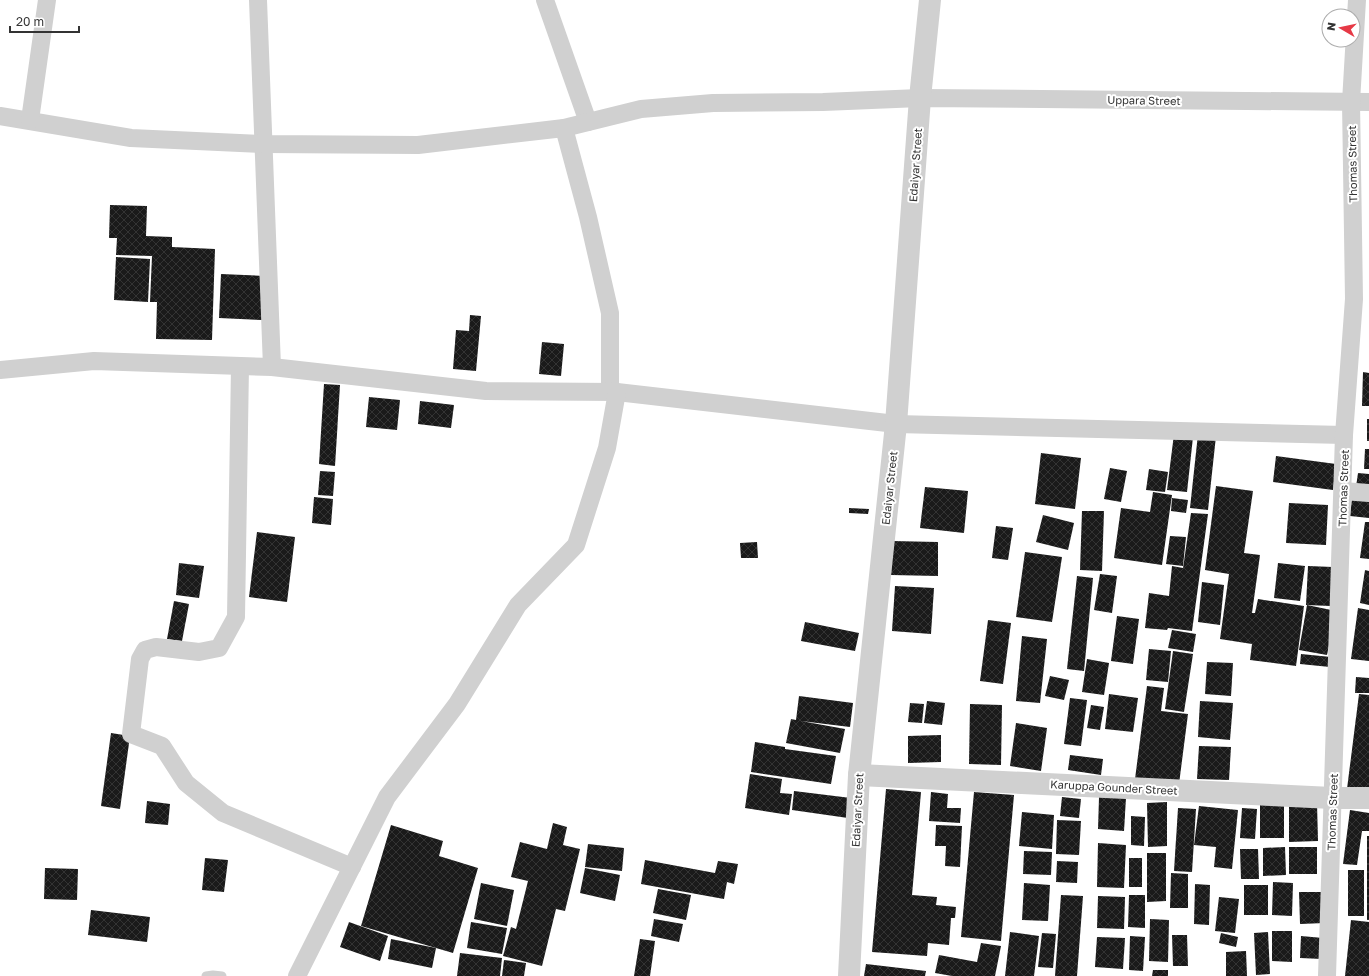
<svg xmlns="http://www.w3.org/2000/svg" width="1369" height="976" font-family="'Golos Text',sans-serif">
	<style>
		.building { fill: url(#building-cross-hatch) }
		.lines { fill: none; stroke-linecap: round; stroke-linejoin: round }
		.service { stroke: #d0d0d0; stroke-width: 9 }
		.minor { stroke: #d0d0d0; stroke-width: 18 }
		.tertiary { stroke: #d0d0d0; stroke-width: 22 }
		.labels { text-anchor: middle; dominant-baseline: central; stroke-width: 4; stroke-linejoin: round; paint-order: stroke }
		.street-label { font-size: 11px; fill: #333; stroke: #fff }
	</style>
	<defs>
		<pattern id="building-cross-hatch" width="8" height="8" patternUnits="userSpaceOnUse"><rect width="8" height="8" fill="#1a1a1a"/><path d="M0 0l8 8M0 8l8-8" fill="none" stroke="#333"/></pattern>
	</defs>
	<rect width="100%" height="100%" fill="#fff"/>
	<!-- building -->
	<g class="building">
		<path d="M110,205L147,206L146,236L172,237V247L215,249L212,340L156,339L157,302H150L152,256L116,255L117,238H109Z"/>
		<path d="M116,257L150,259L148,302L114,300Z"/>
		<path d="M221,274L265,276L262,320L219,318Z"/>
		<path d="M470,315L481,316L476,371L453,369L456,330L469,331Z"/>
		<path d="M542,342L564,344L561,376L539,374Z"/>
		<path d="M1363,372L1369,373V406H1362Z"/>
		<path d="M324,384L340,385L335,466L319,464Z"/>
		<path d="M369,397L400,400L397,430L366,427Z"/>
		<path d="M420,401L454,405L451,428L418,424Z"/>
		<rect x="1367" y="419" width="2" height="22"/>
		<path d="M1174,434L1193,437L1187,492L1167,490Z"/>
		<path d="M1198,434L1216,436L1208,510L1190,508Z"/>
		<path d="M1365,449H1369V469H1364Z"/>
		<path d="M1041,453L1081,458L1075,509L1035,504Z"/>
		<path d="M1276,456L1336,464L1333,490L1273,482Z"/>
		<path d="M1110,468L1127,471L1121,502L1104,499Z"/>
		<path d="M1149,469L1168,472L1165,492L1146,490Z"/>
		<path d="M320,471L335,472L333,496L318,495Z"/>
		<path d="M1358,473L1369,474V488L1356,487Z"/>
		<path d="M1216,486L1253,491L1244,553L1260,555L1252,613H1255L1258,599L1304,606L1296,666L1250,660L1252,644L1220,639L1229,574L1205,570Z"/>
		<path d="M925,487L968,491L964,533L920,528Z"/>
		<path d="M1153,492L1172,495L1162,565L1114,558L1121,508L1150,512Z"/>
		<path d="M314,497L333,499L331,525L312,523Z"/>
		<path d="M1172,498L1188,500L1186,513L1171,511Z"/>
		<path d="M1352,499L1369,500V518L1350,516Z"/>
		<path d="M1289,503L1328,505L1326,545L1286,543Z"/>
		<path d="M849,508L869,509L868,514L849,513Z"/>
		<path d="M1082,511H1104L1102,571L1080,570Z"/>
		<path d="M1191,513L1208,514L1192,631L1168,628L1167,630L1145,628L1149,593L1169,596L1172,566L1183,568Z"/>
		<path d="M1043,515L1074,523L1068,550L1036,542Z"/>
		<path d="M1365,522H1369V559L1360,558Z"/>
		<path d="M996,526L1013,528L1008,560L992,558Z"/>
		<path d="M257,532L295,537L287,602L249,597Z"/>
		<path d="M1170,536L1186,537L1183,566L1166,564Z"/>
		<path d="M892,541L938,542V576L891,575Z"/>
		<path d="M757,542L758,558H741L740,543Z"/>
		<path d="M1025,552L1062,557L1052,622L1016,617Z"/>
		<path d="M179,563L204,566L199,598L176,595Z"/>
		<path d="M1278,563L1305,566L1300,601L1274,598Z"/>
		<path d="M1308,566L1333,567L1331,606L1306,605Z"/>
		<path d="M1365,570L1369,571V605L1360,603Z"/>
		<path d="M1100,574L1117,576L1112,613L1094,610Z"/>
		<path d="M1077,576L1093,578L1084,671L1067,669Z"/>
		<path d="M1202,582L1224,585L1220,625L1198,622Z"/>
		<path d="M895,586L934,588L931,634L892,631Z"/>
		<path d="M174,601L189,604L182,641L167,639Z"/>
		<path d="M1307,605L1336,611L1327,655L1299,650Z"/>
		<path d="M1358,608L1369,610V661L1351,659Z"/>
		<path d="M1117,616L1139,619L1133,664L1111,661Z"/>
		<path d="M988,620L1011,623L1003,684L980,681Z"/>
		<path d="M805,622L859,633L855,651L801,641Z"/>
		<path d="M1172,630L1196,634L1193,652L1168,648Z"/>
		<path d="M1022,636L1047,639L1040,703L1016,701Z"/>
		<path d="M1149,649L1171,651L1168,682L1146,680Z"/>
		<path d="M1173,651L1193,654L1184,712L1165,709Z"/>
		<path d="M1301,654L1331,657L1330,667L1300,664Z"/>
		<path d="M1087,659L1109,663L1104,695L1082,692Z"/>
		<path d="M1207,662L1233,663L1231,696L1205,694Z"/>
		<path d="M1050,676L1069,680L1064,700L1045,696Z"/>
		<path d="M1356,677L1369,678V693H1355Z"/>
		<path d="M1147,686L1164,688L1161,711L1188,714L1179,784L1135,779Z"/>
		<path d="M1109,694L1138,698L1133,732L1105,729Z"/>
		<path d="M1359,694L1369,695V792L1347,789Z"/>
		<path d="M799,696L853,703L850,727L801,721L845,729L840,753L786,743L791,719L796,720Z"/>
		<path d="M1070,698L1087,700L1081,746L1064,744Z"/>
		<path d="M927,701L945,703L942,725L924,723Z"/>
		<path d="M1200,701L1233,703L1230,740L1198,737Z"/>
		<path d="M910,703L924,704L922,723L908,722Z"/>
		<path d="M970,704L1002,705L1001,765L969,764Z"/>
		<path d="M1091,705L1104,707L1100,730L1087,728Z"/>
		<path d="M1016,723L1047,728L1041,771L1010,766Z"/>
		<path d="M111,733L130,736L120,809L101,806Z"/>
		<path d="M941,735V762L908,763V736Z"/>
		<path d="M755,742L785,747V749L836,756L831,784L751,772Z"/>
		<path d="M1199,746L1231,747L1229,780L1197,779Z"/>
		<path d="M1070,755L1103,759L1101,775L1068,770Z"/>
		<path d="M750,774L782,779L780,793L792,794L789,815L745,808Z"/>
		<path d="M886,789L921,792L912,895L937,897L936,905L956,907L955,918H951L949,945L928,943L927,956L872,952Z"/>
		<path d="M794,791L851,798L848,818L792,810Z"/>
		<path d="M931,792L948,794L947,808H961L960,823L929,821Z"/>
		<path d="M974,792L1014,795L1001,941L961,937Z"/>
		<path d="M1062,797L1081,799L1079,818L1060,816Z"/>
		<path d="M1099,797L1126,798L1124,831L1098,829Z"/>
		<path d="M147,801L170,804L168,825L145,823Z"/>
		<path d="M1167,802V846L1148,847L1147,803Z"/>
		<path d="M1317,803L1318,841L1289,842V804Z"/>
		<path d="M1260,805L1284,806V838H1260Z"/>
		<path d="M1199,806L1238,810L1232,869L1214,867L1216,847L1194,845Z"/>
		<path d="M1178,808L1196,809L1192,872L1174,871Z"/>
		<path d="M1242,808L1257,809L1255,839L1240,838Z"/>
		<path d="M1350,810L1369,813V831H1362L1357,865L1343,864Z"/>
		<path d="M1022,812L1054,815L1052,849L1019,846Z"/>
		<path d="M1131,816L1145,817L1144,846L1131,845Z"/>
		<path d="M1057,820L1081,821L1079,855L1056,854Z"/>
		<path d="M553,823L567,827L563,845L580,849L565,911L556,909L542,966L503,956L511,927L516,929L528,881L511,877L520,842L547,849Z"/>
		<path d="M391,825L443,841L439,856L478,868L453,953L361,926Z"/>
		<path d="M936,825L962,826L960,867L945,866L946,846H935Z"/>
		<rect x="1367" y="836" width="2" height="84"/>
		<path d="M1098,843L1126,845L1124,888L1097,887Z"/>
		<path d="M588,844L624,848L622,871L585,867Z"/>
		<path d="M1285,847L1286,875L1263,876V848Z"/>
		<rect x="1289" y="847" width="28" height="27"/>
		<path d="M1240,849H1258L1259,879H1241Z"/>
		<path d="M1024,851L1052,852L1051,875L1023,874Z"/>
		<path d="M1147,853H1166V901L1147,902Z"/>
		<path d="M205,858L228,860L224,892L202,890Z"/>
		<rect x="1129" y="858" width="13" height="29"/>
		<path d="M645,860L715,873L718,861L738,864L734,884L727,882L724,899L641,884Z"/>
		<path d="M1057,861L1078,862L1077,883L1056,882Z"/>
		<path d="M45,868L78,869L77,900L44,899Z"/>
		<path d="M585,868L620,875L615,901L580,893Z"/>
		<rect x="1348" y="870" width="16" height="46"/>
		<path d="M1171,873L1188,874V908H1170Z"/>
		<path d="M1273,882L1293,883L1292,916L1272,915Z"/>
		<path d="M481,883L514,890L507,926L474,919Z"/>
		<path d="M1024,883L1050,885L1048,921L1022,920Z"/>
		<path d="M1195,884L1210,885L1209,925L1194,924Z"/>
		<rect x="1244" y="885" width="24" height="30"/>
		<path d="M658,889L691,895L686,920L653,913Z"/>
		<path d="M1299,892H1324L1325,923L1300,924Z"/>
		<path d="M1061,895L1083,896L1077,976H1055Z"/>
		<path d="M1129,895H1145V928L1128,927Z"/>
		<path d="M1098,896L1125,897L1124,929L1097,928Z"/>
		<path d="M1219,897L1239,899L1235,933L1215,931Z"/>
		<path d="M91,910L150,917L147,942L88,935Z"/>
		<path d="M654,919L683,924L679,942L651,936Z"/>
		<path d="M1150,919L1169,920L1168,962L1149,961Z"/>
		<path d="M1351,920L1369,922V976H1345Z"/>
		<path d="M349,922L388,936L380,961L340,947Z"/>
		<path d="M471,922L507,928L502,954L467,948Z"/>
		<path d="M1272,931H1292V962L1272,961Z"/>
		<path d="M1010,932L1039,936L1034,976H1005Z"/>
		<path d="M1268,932L1270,974L1256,975L1254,933Z"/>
		<path d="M1042,933L1056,934L1053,968L1038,967Z"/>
		<path d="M1221,933L1238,937L1236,947L1219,943Z"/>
		<path d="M1172,935H1187L1188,966H1173Z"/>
		<path d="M1130,936L1145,937L1143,971L1129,970Z"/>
		<path d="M1301,936L1323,938L1322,959L1300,958Z"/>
		<path d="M1097,937L1125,938L1123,969L1095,967Z"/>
		<path d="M391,939L436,948L432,968L388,959Z"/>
		<path d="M640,939L655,941L650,976H634Z"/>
		<path d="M981,943L1001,946L995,976H952L935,973L939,955L977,962Z"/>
		<path d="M1246,951L1247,976H1226V952Z"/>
		<path d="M460,953L502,958L500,976H457Z"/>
		<path d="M504,960L526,963L524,976H502Z"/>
		<path d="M866,964L926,971L925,976H864Z"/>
		<path d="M1153,970H1168V976H1152Z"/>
	</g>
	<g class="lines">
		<!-- service -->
		<path class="service" d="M206,976L213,975L222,976"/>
		<!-- minor -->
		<g class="minor">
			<path d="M258,0L272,367"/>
			<path d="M545,0L588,122"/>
			<path d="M0,116L131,138L264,144L418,145L564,128L641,109L713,103L823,102L920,98L1369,102"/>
			<path d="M30,120L47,0"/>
			<path d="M564,128L588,217L610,313V392"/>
			<path d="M240,366L236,617L219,648L199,652L156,647L145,650L140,659L131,734L162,746L186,783L223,813L352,867"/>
			<path d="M0,370L94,361L272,367L486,391L617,392L896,424L1344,435"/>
			<path d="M1343,491L1369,493"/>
			<path d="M297,976L387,797L457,704L518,605L576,545L607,448L617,392"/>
			<path d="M1327,976L1344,435L1354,299L1351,102L1357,0"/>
		</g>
		<!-- tertiary -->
		<g class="tertiary">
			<path d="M859,775L1332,798H1369"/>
			<path d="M849,976L859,775L896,424L920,98L930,0"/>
		</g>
	</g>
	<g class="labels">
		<!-- street labels -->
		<g class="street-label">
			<text transform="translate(1144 100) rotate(1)">Uppara Street</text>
			<text transform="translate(1352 164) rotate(-91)">Thomas Street</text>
			<text transform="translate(915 165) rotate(-86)">Edaiyar Street</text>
			<text transform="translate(889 488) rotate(-84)">Edaiyar Street</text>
			<text transform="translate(1343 488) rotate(-88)">Thomas Street</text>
			<text transform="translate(1114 787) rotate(3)">Karuppa Gounder Street</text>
			<text transform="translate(857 810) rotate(-87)">Edaiyar Street</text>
			<text transform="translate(1332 812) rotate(-88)">Thomas Street</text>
		</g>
	</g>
	<!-- north arrow -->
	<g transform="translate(1341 28) rotate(279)"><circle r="19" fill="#ffffff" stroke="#adadad"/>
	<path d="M0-3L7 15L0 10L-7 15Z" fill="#e63946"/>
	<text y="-6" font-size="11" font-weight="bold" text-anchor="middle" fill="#333333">N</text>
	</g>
	<!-- scale -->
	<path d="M10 26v6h69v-6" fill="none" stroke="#333333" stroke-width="2"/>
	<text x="16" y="26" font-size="12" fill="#333333" stroke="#ffffff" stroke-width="3" paint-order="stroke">20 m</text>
</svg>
